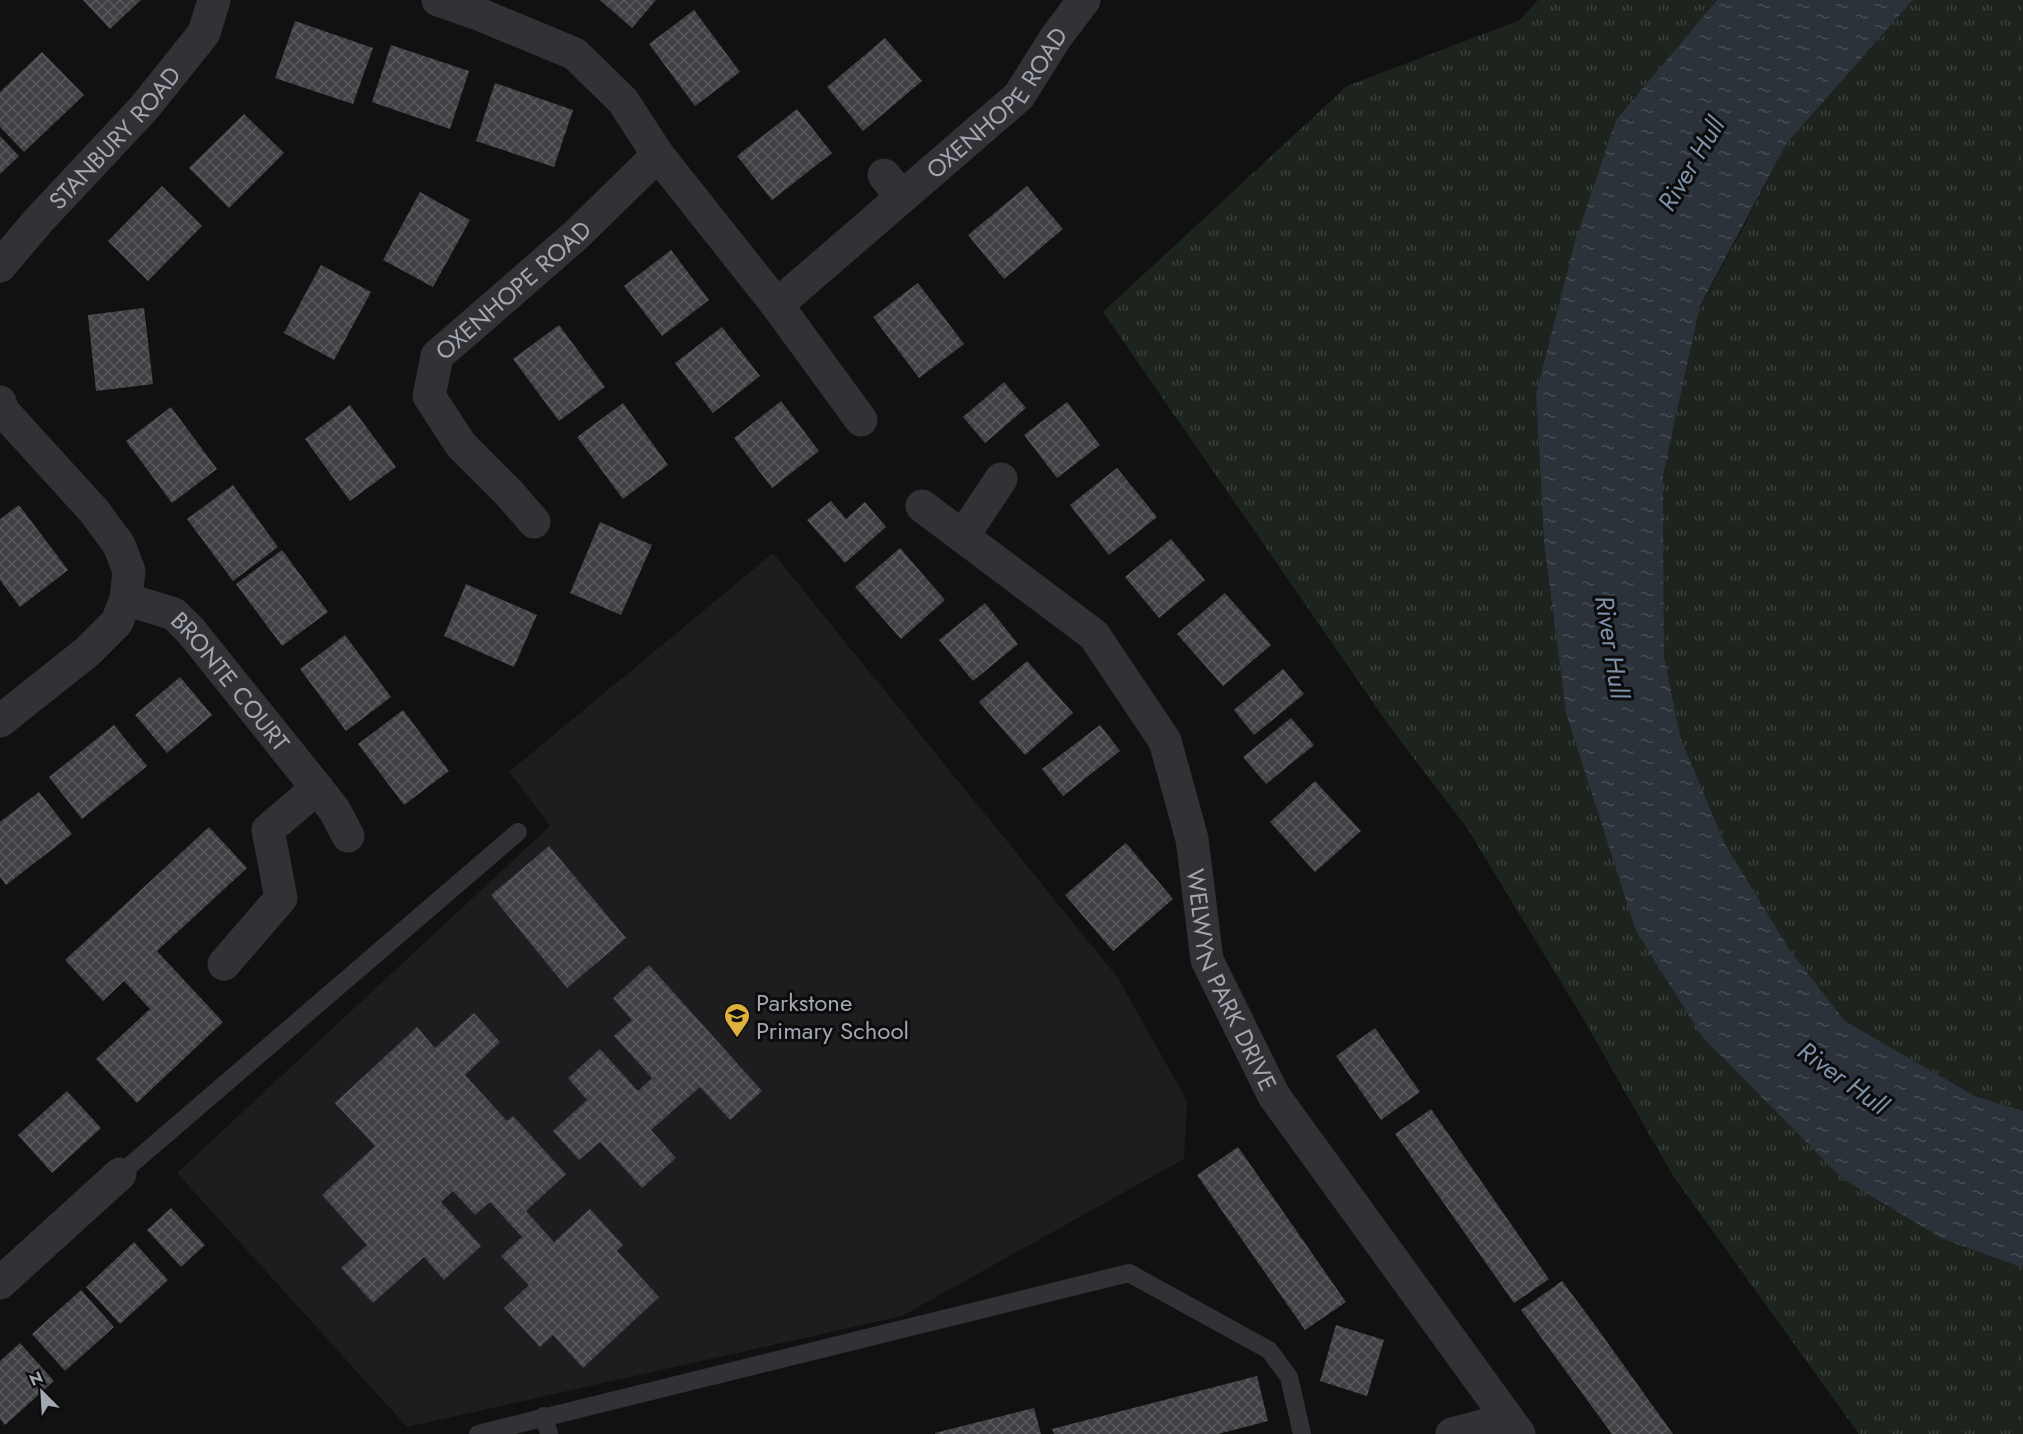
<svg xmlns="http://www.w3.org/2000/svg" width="2023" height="1434" font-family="Jost,sans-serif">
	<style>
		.built { fill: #1d1d1f }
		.grass { fill: url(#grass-tufts) }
		.water { fill: url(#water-ripples) }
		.building { fill: url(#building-cross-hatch) }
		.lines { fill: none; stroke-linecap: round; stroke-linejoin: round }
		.lane { stroke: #323236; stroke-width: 18 }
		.street { stroke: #323236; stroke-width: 33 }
		.labels { text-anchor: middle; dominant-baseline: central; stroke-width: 6; stroke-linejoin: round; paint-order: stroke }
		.street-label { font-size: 24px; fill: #a3a7b1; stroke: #0c0c0d }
		.poi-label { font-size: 24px; fill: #a3a7b1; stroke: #0c0c0d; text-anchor: start }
		.water-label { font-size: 26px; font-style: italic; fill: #7d92a9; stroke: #0c0c0d }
	</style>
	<defs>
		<pattern id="grass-tufts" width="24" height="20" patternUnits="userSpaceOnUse" patternTransform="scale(1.5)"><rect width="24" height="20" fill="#1d241e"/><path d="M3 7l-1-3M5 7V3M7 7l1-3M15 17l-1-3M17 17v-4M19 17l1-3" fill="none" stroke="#3b413c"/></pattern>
		<pattern id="water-ripples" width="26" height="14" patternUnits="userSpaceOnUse" patternTransform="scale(1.5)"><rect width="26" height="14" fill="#2b3239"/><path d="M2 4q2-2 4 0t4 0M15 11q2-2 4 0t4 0" fill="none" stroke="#474d53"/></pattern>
		<pattern id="building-cross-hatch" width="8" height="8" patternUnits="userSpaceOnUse" patternTransform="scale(1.5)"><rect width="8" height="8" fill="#404145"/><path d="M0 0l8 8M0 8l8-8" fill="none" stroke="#585a5d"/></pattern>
	</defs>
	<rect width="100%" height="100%" fill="#111112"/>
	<!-- built -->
	<path class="built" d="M773,553L1118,978L1187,1101L1184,1159L902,1316L407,1427L177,1173L550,826L509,772Z"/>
	<!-- grass -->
	<g class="grass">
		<path d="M1538,0H1717L1616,120L1536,394L1544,543L1566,713L1943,1239L2023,1268V1434H1859L1673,1176L1584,1020L1467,828L1390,727L1103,312L1347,86L1520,20Z"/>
		<path d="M1913,0H2023V1111L1975,1096L1845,1021L1790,952L1725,844L1681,739L1664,657L1663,476L1700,307L1745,224L1787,143Z"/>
	</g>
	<!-- water -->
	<path class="water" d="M1717,0H1913L1787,143L1700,306L1663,476L1664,657L1681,739L1725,844L1790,951L1845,1021L1975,1096L2023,1111V1268L1943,1239L1843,1179L1703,1038L1636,931L1566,713L1544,543L1536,394L1575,242L1616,120Z"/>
	<!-- building -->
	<g class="building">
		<path d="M83,0H141L110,29Z"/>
		<path d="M600,0H656L632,28Z"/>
		<path d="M694,10L740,72L695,106L649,44Z"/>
		<path d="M295,21L373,48L353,104L275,78Z"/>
		<path d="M885,38L922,81L863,131L827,87Z"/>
		<path d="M391,45L469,71L450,129L372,102Z"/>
		<path d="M42,52L84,95L24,152L0,127V92Z"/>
		<path d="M495,83L573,110L554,167L476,141Z"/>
		<path d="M797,109L832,153L772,200L737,156Z"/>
		<path d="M244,114L284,153L229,208L189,168Z"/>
		<path d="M0,136L19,156L0,174Z"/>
		<path d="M162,186L202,226L148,281L108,241Z"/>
		<path d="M1027,186L1063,229L1004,279L968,235Z"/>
		<path d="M420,192L470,220L433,287L383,260Z"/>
		<path d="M671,250L709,300L662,336L624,286Z"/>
		<path d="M321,265L371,292L334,360L284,333Z"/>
		<path d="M918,283L964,344L919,378L873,317Z"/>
		<path d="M144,308L153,384L96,391L88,315Z"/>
		<path d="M559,325L605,387L559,421L513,359Z"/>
		<path d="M722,327L760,376L713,413L675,363Z"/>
		<path d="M1004,382L1026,408L985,443L963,417Z"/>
		<path d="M781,401L819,451L772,488L734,438Z"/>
		<path d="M1067,402L1100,445L1057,478L1024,435Z"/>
		<path d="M623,403L668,465L623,499L577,437Z"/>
		<path d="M350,405L396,467L350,501L305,439Z"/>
		<path d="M171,407L217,469L172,503L126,441Z"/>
		<path d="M1117,468L1157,517L1109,555L1070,505Z"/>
		<path d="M233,485L278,547L233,581L187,519Z"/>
		<path d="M831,501L846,519L865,502L886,527L845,563L807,520Z"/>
		<path d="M19,505L68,570L20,607L0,580V519Z"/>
		<path d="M600,522L652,545L621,615L570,593Z"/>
		<path d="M1171,539L1205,580L1159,618L1125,577Z"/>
		<path d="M900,548L945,600L901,639L855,587Z"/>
		<path d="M282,550L328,612L282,646L236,584Z"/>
		<path d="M466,584L537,615L514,667L444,636Z"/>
		<path d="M1225,593L1271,645L1223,686L1177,634Z"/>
		<path d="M985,603L1018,644L973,681L939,640Z"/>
		<path d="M345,635L391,697L346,731L300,669Z"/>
		<path d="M1027,661L1073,713L1025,755L979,702Z"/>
		<path d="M1283,669L1304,694L1254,735L1234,710Z"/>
		<path d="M180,677L212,715L167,753L135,715Z"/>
		<path d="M403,710L449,771L404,805L358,744Z"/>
		<path d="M1291,718L1314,745L1266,784L1243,757Z"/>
		<path d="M114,725L147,766L82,819L49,777Z"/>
		<path d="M1100,725L1120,751L1063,796L1042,769Z"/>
		<path d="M1315,781L1361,831L1315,872L1270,822Z"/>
		<path d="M39,792L72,834L6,885L0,877V822Z"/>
		<path d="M209,827L247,868L157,951L223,1022L137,1103L96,1059L150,1009L124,981L103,1001L65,960Z"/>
		<path d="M1126,843L1173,899L1113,951L1065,895Z"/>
		<path d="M549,846L626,938L567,988L491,895Z"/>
		<path d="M649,965L762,1091L730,1120L700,1087L651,1130L676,1158L642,1188L600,1142L579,1160L553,1131L587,1100L568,1078L600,1049L638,1091L652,1078L614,1036L632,1020L613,998Z"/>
		<path d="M474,1013L500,1042L465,1075L507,1121L513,1116L566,1174L526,1211L554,1242L590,1209L623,1245L617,1251L659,1297L583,1368L553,1335L540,1347L504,1308L529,1285L501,1256L522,1237L490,1202L475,1215L453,1191L441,1202L481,1246L444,1280L424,1257L373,1303L341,1268L367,1245L322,1195L375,1146L335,1103L417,1027L435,1048Z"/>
		<path d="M1375,1028L1420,1092L1381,1120L1336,1056Z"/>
		<path d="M67,1091L101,1128L52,1173L18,1135Z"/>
		<path d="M1431,1109L1549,1279L1514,1303L1395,1134Z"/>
		<path d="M1238,1147L1346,1302L1305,1330L1197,1175Z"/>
		<path d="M171,1208L205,1245L181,1267L147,1230Z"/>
		<path d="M134,1242L168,1280L120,1324L86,1287Z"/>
		<path d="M1562,1281L1592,1321L1673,1434H1612L1551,1351L1521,1310Z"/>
		<path d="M81,1290L114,1327L65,1371L32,1334Z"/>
		<path d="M1336,1325L1384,1340L1367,1396L1320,1381Z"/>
		<path d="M20,1343L54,1381L5,1425L0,1419V1361Z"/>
		<path d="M1257,1376L1268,1421L1218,1434H1054L1052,1429Z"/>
		<path d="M1034,1408L1041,1434H935V1433Z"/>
	</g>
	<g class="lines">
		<!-- lane -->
		<g class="lane">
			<path d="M120,1174L518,832"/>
			<path d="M544,1416L549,1434"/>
			<path d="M478,1434L1129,1273L1269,1350L1289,1377L1302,1434"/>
		</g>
		<!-- street -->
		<g class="street">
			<path d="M438,0L481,15L575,54L623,101L658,155L777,305L861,420"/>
			<path d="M884,175L902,197"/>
			<path id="s1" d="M0,266L39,220L144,108L204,33L214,0"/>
			<path id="s2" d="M777,305L1019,96L1056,37L1084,0"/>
			<path d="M0,402L3,411L94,511L119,545L129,571L126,599L117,622L87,652L0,721"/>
			<path id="s3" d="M922,506L1094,635L1165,741L1192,839L1207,960L1274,1096L1519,1434"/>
			<path id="s4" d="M534,522L509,493L461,445L429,396L437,356L575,236L658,155"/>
			<path d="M963,536L1001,479"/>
			<path id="s5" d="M126,599L174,614L191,631L317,788L335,811L348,836"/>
			<path d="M224,964L281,898L268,830L317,788"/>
			<path d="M0,1283L120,1174"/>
			<path d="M1452,1434L1508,1419"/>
		</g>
	</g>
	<!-- icons -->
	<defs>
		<symbol id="school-pin" viewBox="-11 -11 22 30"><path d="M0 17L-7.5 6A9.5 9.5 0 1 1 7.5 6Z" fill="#deb03c" stroke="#0c0c0d"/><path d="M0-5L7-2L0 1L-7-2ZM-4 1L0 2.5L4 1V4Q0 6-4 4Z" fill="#111"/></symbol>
	</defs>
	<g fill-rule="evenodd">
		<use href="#school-pin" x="722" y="1001" width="30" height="40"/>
	</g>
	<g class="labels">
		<!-- street labels -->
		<g class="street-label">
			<text stroke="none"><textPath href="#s2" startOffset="300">OXENHOPE ROAD</textPath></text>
			<text stroke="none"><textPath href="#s1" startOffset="172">STANBURY ROAD</textPath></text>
			<text stroke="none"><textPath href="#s4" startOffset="306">OXENHOPE ROAD</textPath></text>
			<text stroke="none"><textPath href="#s5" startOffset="138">BRONTE COURT</textPath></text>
			<text stroke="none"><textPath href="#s3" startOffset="592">WELWYN PARK DRIVE</textPath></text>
		</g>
		<!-- poi labels -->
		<g class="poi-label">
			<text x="756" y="1002">Parkstone<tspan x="756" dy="28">Primary School</tspan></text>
		</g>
		<!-- water labels -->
		<g class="water-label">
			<text transform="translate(1691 164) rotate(-59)">River Hull</text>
			<text transform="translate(1612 647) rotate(81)">River Hull</text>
			<text transform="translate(1843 1078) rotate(36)">River Hull</text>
		</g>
	</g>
	<!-- north arrow -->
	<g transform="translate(42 1392) rotate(336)" stroke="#0c0c0d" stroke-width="4.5" paint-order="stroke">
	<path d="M0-4.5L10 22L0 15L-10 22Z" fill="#a3a7b1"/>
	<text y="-9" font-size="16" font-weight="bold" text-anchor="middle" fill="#a3a7b1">N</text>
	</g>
</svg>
